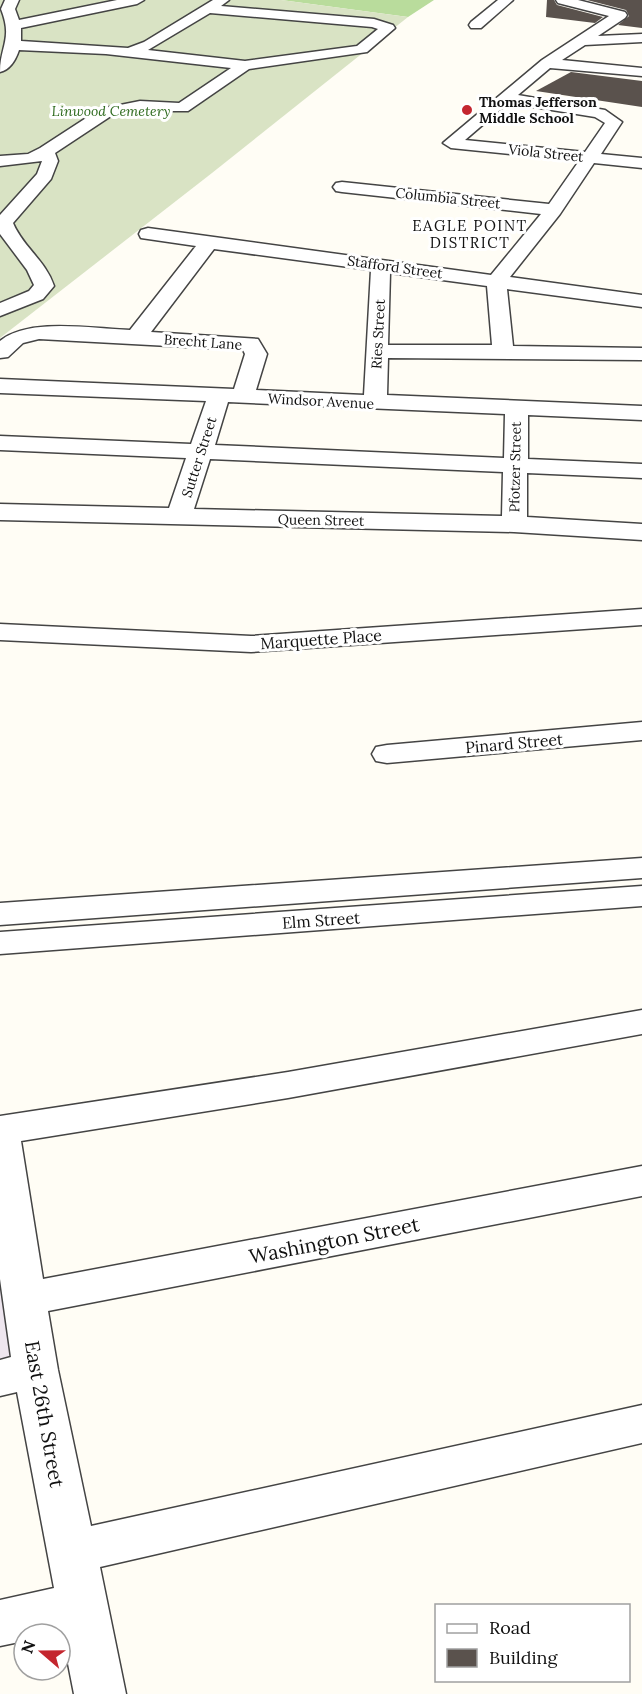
<svg xmlns="http://www.w3.org/2000/svg" width="642" height="1694" font-family="Lora,serif">
	<style>
		.industrial { fill: #eee6ef }
		.forest { fill: #b9dc9c }
		.cemetery { fill: #d9e3c4 }
		.building { fill: #5a524d }
		.lines { fill: none; stroke-linecap: round; stroke-linejoin: round }
		.minor-casing { stroke: #444; stroke-width: 3 }
		.minor { fill: #fff; fill-rule: evenodd }
		.poi-dot { fill: #c4262e; stroke: #fff; stroke-width: 2 }
		.labels { text-anchor: middle; dominant-baseline: central; stroke-width: 6; stroke-linejoin: round; paint-order: stroke }
		.far-poi-label { font-size: 14px; font-weight: bold; fill: #111; stroke: #fff; text-anchor: start }
		.far-park-label { font-size: 14px; font-style: italic; fill: #2f6b1f; stroke: #fff }
		.far-street-label { font-size: 14px; fill: #111; stroke: #fff }
		.far-neighbourhood-label { font-size: 15px; letter-spacing: 1.5px; fill: #111; stroke: #fff }
		.street-label { font-size: 16px; fill: #111; stroke: #fff }
		.near-street-label { font-size: 20px; fill: #111; stroke: #fff }
	</style>
	<rect width="100%" height="100%" fill="#fffdf5"/>
	<!-- industrial -->
	<path class="industrial" d="M0,1222L20,1357L0,1361Z"/>
	<!-- forest -->
	<path class="forest" d="M281,0H434L408,17Z"/>
	<!-- cemetery -->
	<path class="cemetery" d="M0,0H281L408,17L212,173L0,338Z"/>
	<!-- building -->
	<g class="building">
		<path d="M547,0H554L557,5L603,17L595,23L546,17Z"/>
		<path d="M587,0H642V28L618,25L629,16L626,10Z"/>
		<path d="M571,72L642,81V107L536,91Z"/>
	</g>
	<g class="lines">
		<defs>
			<g id="minor">
				<path d="M5,0H19L15,9L19,20L117,0H144L137,4L21,28V41L128,48L144,42L213,0H229L221,6L374,19L393,25L395,28L367,52L249,69L188,111H140L111,116L55,153L58,161L51,179L13,223C23,247 46,261 54,286L43,299L0,316V303L29,291L34,285L27,270L0,234V215L37,174L42,161L0,166V156L28,154L40,148L100,109L140,101L179,103L231,68L106,54L19,50C16,59 10,70 0,72C0,46 13,39 1,9ZM210,13L372,27L378,29L357,46L245,61L148,50Z"/>
				<path d="M498,0H513L481,28H471L469,25L471,22Z"/>
				<path d="M556,0H578L625,12L627,15L625,18L598,36L642,34V42L585,45L562,60L642,68V76L550,68L518,95L605,110L622,122L601,154L642,158V168L594,163L560,214L510,277L642,295V307L507,289L513,346L642,348V360L388,358L387,395L642,406V420L528,415V459L642,464V478L527,473V517L642,524V540L514,532L0,520V504L169,508L186,458L0,450V436L191,444L206,401L0,393V379L234,389L245,354L243,350L39,339L23,343L8,357L0,358V341C30,317 93,329 130,330L196,246L141,238L139,234L141,230L148,228L491,275L541,214L342,192L336,191L333,187L336,183L342,182L549,204L579,161L451,148L443,143L542,60L609,16L558,3ZM508,103L595,117L605,123L585,152L465,140ZM214,249L371,270L364,395L256,390L267,354L258,339L151,332ZM390,273L487,286L492,345H388ZM228,402L505,414L504,458L215,445ZM210,459L503,472L502,516L194,509Z"/>
				<path d="M642,609V625L251,652L0,640V624L251,636Z"/>
				<path d="M642,722V740L387,763L376,761L372,754L376,747L387,745Z"/>
				<path d="M642,858V878L0,925V903Z"/>
				<path d="M642,886V906L0,954V932Z"/>
				<path d="M642,1010V1034L288,1098L21,1141L43,1279L642,1166V1196L48,1311L58,1370L91,1526L642,1405V1443L100,1567L126,1694H74L62,1633L24,1634V1641L0,1646V1600L54,1588L17,1392L0,1396V1360L11,1357L0,1279V1116L288,1072Z"/>
			</g>
		</defs>
		<!-- minor casing -->
		<use href="#minor" class="minor-casing"/>
		<!-- minor -->
		<use href="#minor" class="minor"/>
	</g>
	<!-- markers -->
	<circle class="poi-dot" cx="467" cy="110" r="6"/>
	<g class="labels">
		<!-- far-poi labels -->
		<g class="far-poi-label">
			<text x="479" y="102">Thomas Jefferson<tspan x="479" dy="16">Middle School</tspan></text>
		</g>
		<!-- far-park labels -->
		<g class="far-park-label">
			<text x="111" y="111">Linwood Cemetery</text>
		</g>
		<!-- far-street labels -->
		<g class="far-street-label">
			<text transform="translate(546 153) rotate(6)">Viola Street</text>
			<text transform="translate(448 198) rotate(6)">Columbia Street</text>
			<text transform="translate(395 267) rotate(8)">Stafford Street</text>
			<text transform="translate(378 334) rotate(-87)">Ries Street</text>
			<text transform="translate(203 342) rotate(4)">Brecht Lane</text>
			<text transform="translate(321 401) rotate(3)">Windsor Avenue</text>
			<text transform="translate(199 457) rotate(-72)">Sutter Street</text>
			<text transform="translate(515 467) rotate(-89)">Pfotzer Street</text>
			<text transform="translate(321 520) rotate(1)">Queen Street</text>
		</g>
		<!-- far-neighbourhood labels -->
		<g class="far-neighbourhood-label">
			<text x="470" y="225">EAGLE POINT<tspan x="470" dy="17">DISTRICT</tspan></text>
		</g>
		<!-- street labels -->
		<g class="street-label">
			<text transform="translate(321 639) rotate(-4)">Marquette Place</text>
			<text transform="translate(514 743) rotate(-5)">Pinard Street</text>
			<text transform="translate(321 920) rotate(-4)">Elm Street</text>
		</g>
		<!-- near-street labels -->
		<g class="near-street-label">
			<text transform="translate(334 1240) rotate(-11)">Washington Street</text>
			<text transform="translate(45 1414) rotate(80)">East 26th Street</text>
		</g>
	</g>
	<!-- legend -->
	<rect x="435" y="1604" width="195" height="78" fill="#ffffff" stroke="#a0a0a0" stroke-width="1.5"/>
	<rect x="447" y="1624" width="30" height="9" fill="#ffffff" stroke="#a0a0a0" stroke-width="1.5"/>
	<text x="489" y="1634" font-size="18" fill="#111111">Road</text>
	<rect x="447" y="1649" width="30" height="18" fill="#5a524d" stroke="#a0a0a0" stroke-width="1.5"/>
	<text x="489" y="1664" font-size="18" fill="#111111">Building</text>
	<!-- north arrow -->
	<g transform="translate(42 1652) rotate(290)"><circle r="28" fill="#ffffff" stroke="#a0a0a0" stroke-width="1.5"/>
	<path d="M0-4.5L10 22L0 15L-10 22Z" fill="#c4262e"/>
	<text y="-9" font-size="16" font-weight="bold" text-anchor="middle" fill="#111111">N</text>
	</g>
</svg>
